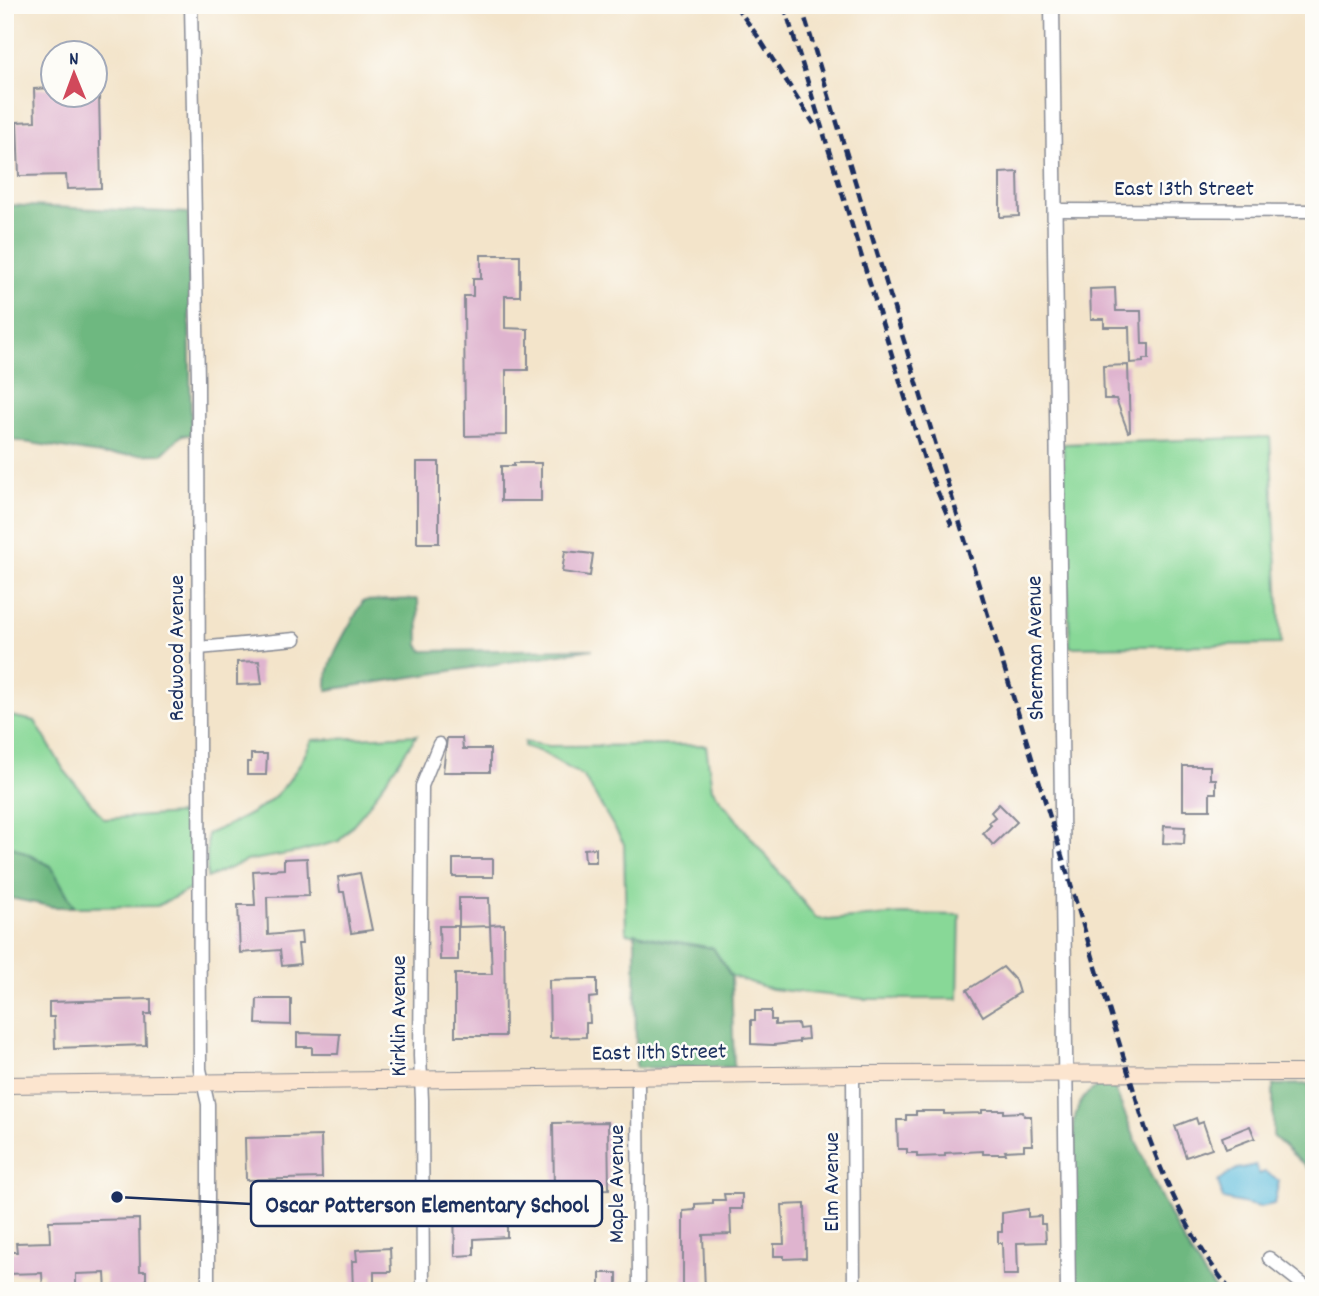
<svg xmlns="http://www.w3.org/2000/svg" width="1319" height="1296" font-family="Dekko,sans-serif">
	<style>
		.green { fill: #88d897; stroke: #52847a; stroke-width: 2 }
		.forest { fill: #6eb880; stroke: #44746f; stroke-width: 2 }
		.water { fill: #60bede; stroke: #3e769e; stroke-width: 2 }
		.building { fill: #dfb4cf }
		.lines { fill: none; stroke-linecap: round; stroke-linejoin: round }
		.minor-casing { stroke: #878a94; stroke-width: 15 }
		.tertiary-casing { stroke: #878a94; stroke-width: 17 }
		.secondary-casing { stroke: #878a94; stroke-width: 18 }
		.minor { stroke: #fff; stroke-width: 12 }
		.tertiary { stroke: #fff; stroke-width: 14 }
		.secondary { stroke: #fce5cf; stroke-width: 16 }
		.rail { stroke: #1b2f5e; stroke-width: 4.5; stroke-dasharray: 10 5; stroke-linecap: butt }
		.labels { text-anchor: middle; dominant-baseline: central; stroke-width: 5; stroke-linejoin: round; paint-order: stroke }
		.street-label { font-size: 23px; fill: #1b2f5e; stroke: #fdfcf7 }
		.leader { fill: none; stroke: #1b2f5e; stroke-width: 2.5 }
		.callout-dot { fill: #1b2f5e; stroke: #fdfcf7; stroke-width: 2.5 }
		.callout { fill: #fdfcf7; stroke: #1b2f5e; stroke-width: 2.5 }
		.callout-label { font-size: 24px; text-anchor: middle; font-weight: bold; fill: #1b2f5e }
	</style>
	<rect width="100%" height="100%" fill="#fdfcf7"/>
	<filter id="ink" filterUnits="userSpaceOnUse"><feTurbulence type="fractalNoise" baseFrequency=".0143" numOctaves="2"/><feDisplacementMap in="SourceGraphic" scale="14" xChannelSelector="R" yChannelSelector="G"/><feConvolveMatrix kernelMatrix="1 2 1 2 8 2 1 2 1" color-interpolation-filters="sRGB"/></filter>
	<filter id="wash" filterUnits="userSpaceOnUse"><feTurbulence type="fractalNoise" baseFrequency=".00686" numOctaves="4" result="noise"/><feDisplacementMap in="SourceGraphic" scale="28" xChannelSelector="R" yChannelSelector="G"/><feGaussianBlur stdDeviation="1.57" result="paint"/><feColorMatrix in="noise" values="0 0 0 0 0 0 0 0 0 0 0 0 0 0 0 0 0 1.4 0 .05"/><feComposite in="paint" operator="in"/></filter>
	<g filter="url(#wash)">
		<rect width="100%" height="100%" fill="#f3e4ca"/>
		<!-- green -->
		<g class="green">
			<path d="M1270,437L1281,644L1070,647L1063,444Z"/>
			<path d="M5,715L35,721L64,770L104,819L179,814L193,828V888L157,906L74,907L51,866L5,843Z"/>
			<path d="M417,735L364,812L339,841L299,852L246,861L207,878V834C263,811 287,796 312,740Z"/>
			<path d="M524,742L549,746L706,745L712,789L816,918L828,920L902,914L960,915L958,999H865L771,989L731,976L713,948L626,933L624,844L584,777L541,752L524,746Z"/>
		</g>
		<!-- forest -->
		<g class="forest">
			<path d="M5,205L188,213L191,435H182L162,454L106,455L5,439Z"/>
			<path d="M418,599L419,645L423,651L593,649L327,690C325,658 349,629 363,601Z"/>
			<path d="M5,843L51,866L74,907H54L5,897Z"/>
			<path d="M635,933L660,940L713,948L731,976L734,1067L636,1068Z"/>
			<path d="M1314,1084V1174L1273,1136V1085Z"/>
			<path d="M1113,1085C1143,1157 1169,1228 1216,1291H1074V1121C1079,1098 1089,1085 1113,1085Z"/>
		</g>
		<!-- water -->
		<path class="water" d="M1256,1165L1259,1174L1265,1172L1279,1181L1274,1204L1260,1207L1223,1199L1218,1181L1237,1169Z"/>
		<g id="blocks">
			<!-- building -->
			<g class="building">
				<path d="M52,88V94H99L101,188L67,189L66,175L19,176L17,122L35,121L34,89Z"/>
				<path d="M1018,172L1019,216L1000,217V173Z"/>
				<path d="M481,255H520V296H505V328L528,329V370H506V435L465,436L464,296H473V279H481Z"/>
				<path d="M1115,288L1116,311H1141L1142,344H1149V359H1143V362L1130,363L1129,327H1104V319H1091L1090,289Z"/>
				<path d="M1128,365L1130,431L1128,432L1116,399H1104L1103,366Z"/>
				<rect x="417" y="462" width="22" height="81"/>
				<path d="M514,463H541V501H501V466H514Z"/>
				<path d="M565,551L593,554L590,576L562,572Z"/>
				<path d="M259,661L262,684L237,685V662Z"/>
				<path d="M447,738H462L463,749H490V772H443Z"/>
				<path d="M251,754H267L266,775H247V762H251Z"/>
				<path d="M1183,766H1210V779H1216V793H1210V810H1183Z"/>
				<path d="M999,804L1017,822L993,845L983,833L991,825L989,822L995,817L991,812Z"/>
				<path d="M1164,826L1185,827L1184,844L1163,843Z"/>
				<path d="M596,848V862H585L584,849Z"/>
				<path d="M307,858L309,896L267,897L268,935L301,932L302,944H298L300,964L282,966L280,950L240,953L238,905H255L253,871L284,869V859Z"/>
				<rect x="453" y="859" width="40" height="18"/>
				<path d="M360,873L372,930L351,933L344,892H340L338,877Z"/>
				<path d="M459,898H489L490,926L459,927Z"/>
				<path d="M504,924L505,1036H455V974H492L490,925Z"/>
				<path d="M439,926H458V960H440Z"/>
				<path d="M1003,967L1015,980L1019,993L983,1016L967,990Z"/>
				<path d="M585,979H597V997L589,998L590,1023H586V1037L550,1038L549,980Z"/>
				<path d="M151,999V1014H145L146,1045L55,1048L54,1017H49V1002Z"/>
				<path d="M257,999H291V1025L256,1024Z"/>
				<path d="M755,1011H771V1020H775V1025L798,1024L799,1029L807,1028L808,1039L799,1040V1042L774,1045L751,1044V1020H755Z"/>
				<path d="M297,1033L340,1034L338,1054H312V1047H297Z"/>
				<path d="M982,1110H1004V1113L1023,1112L1024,1116H1031L1032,1145H1024V1150L1005,1151L1006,1154H983V1151L945,1153V1156L917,1157V1153H907V1149H898L897,1120H906V1115H916V1111H944V1114L982,1113Z"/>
				<path d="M1196,1118L1198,1124L1203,1122L1212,1148L1186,1157L1175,1126Z"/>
				<path d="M608,1122L609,1189L554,1190L553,1123Z"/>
				<path d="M1250,1126L1255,1138L1226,1149L1222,1137Z"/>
				<path d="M321,1136L322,1178L246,1180L245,1138Z"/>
				<path d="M724,1194H742V1209H730L731,1234L703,1235L705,1291H683V1211L695,1210V1204L713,1203V1200H725Z"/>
				<path d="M805,1204L806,1258L784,1259V1256H774V1244H784L782,1205Z"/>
				<path d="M492,1205V1209L512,1207L513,1219L507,1220V1237L474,1239V1255L455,1256L454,1206Z"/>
				<path d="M1028,1209V1217L1041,1216V1224H1045L1046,1242L1017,1243L1018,1275H1003L1002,1243H998V1232H1002V1213Z"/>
				<path d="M139,1219L140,1271H146V1291H106L105,1273L76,1274V1291H43L42,1273L5,1274V1252H17L16,1243L50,1242L49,1221Z"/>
				<path d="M390,1248L391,1272H374V1291H353L352,1261H357L356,1250Z"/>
				<rect x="600" y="1273" width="17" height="18"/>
			</g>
		</g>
	</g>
	<g filter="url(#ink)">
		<use href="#blocks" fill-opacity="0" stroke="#878a94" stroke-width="2"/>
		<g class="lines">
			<defs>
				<g id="minor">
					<path d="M191,5L198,380L200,1069L208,1104V1291"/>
					<path d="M1054,210L1314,211"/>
					<path d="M199,648L295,639"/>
					<path d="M853,1074L854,1291"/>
					<path d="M638,1076L639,1291"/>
					<path d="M1269,1258L1311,1291"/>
					<path d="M423,1291L422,1100L420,1056L422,786L439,744"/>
				</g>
				<path id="tertiary" d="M1052,5L1068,1291"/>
				<path id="secondary" d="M5,1085L853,1074L1314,1073"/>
			</defs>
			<!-- minor casing -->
			<use href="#minor" class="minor-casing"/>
			<!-- tertiary casing -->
			<use href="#tertiary" class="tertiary-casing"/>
			<!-- secondary casing -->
			<use href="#secondary" class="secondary-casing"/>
			<!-- minor -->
			<use href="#minor" class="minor"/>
			<!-- tertiary -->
			<use href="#tertiary" class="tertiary"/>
			<!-- secondary -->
			<use href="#secondary" class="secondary"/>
			<!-- rail -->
			<g class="rail">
				<path d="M735,5L759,38L814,124"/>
				<path d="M784,5L925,462L952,526"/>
				<path d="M801,5L1145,1127C1166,1185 1192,1242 1231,1291"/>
			</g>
		</g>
	</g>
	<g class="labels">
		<!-- street labels -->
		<g class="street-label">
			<text x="1184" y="190">East 13th Street</text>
			<text transform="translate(178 648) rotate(-90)">Redwood Avenue</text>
			<text transform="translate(1037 648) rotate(-91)">Sherman Avenue</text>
			<text transform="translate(400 1016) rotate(-90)">Kirklin Avenue</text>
			<text transform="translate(659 1054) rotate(-1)">East 11th Street</text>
			<text transform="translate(833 1182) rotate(-90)">Elm Avenue</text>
			<text transform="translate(618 1184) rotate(-90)">Maple Avenue</text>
		</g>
	</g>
	<!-- callouts -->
	<path class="leader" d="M117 1197L251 1204"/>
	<circle class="callout-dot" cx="117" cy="1197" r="7"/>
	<rect class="callout" x="251" y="1181" width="351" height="45" rx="7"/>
	<g class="callout-label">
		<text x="427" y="1212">Oscar Patterson Elementary School</text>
	</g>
	<!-- margin -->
	<rect width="1319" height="1296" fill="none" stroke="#fdfcf7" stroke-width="28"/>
	<!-- north arrow -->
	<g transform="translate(74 74) rotate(359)"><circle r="33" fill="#fdfcf7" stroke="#a3aaba" stroke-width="2"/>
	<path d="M0-5L12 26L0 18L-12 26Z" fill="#d1495b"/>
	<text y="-10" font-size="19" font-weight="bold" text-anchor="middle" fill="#1b2f5e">N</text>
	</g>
</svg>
